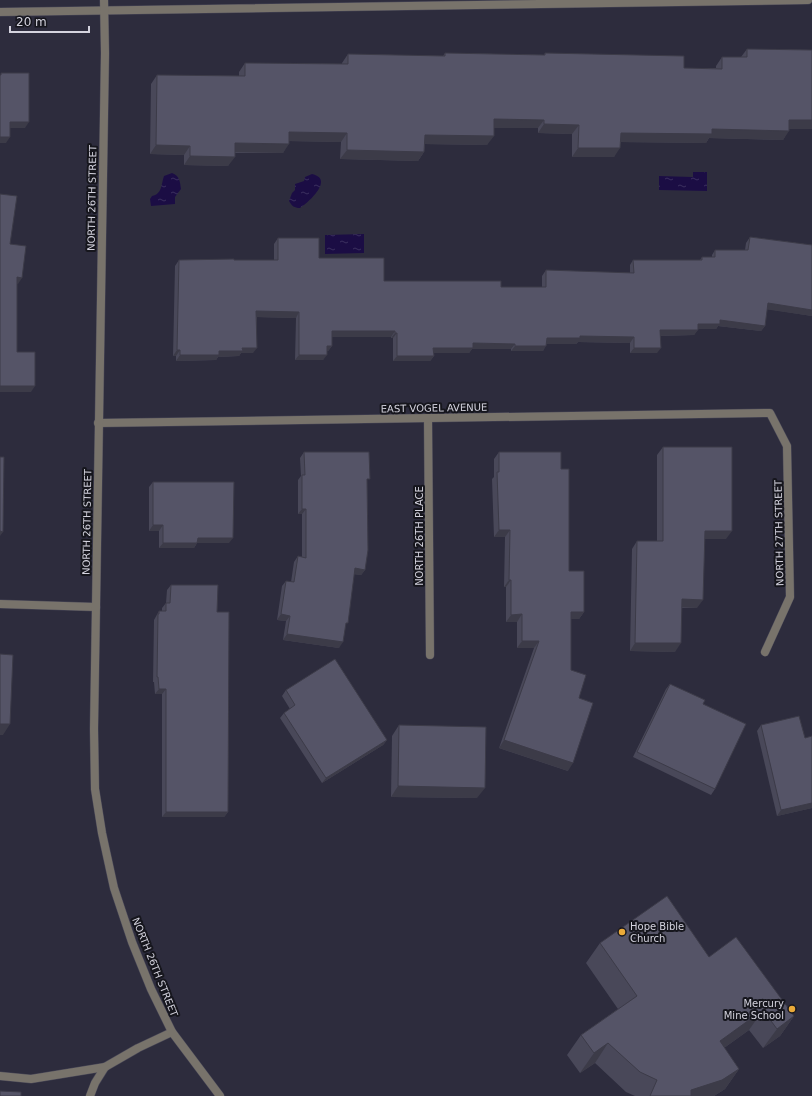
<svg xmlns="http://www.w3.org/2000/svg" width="812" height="1096" font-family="'DejaVu Sans',sans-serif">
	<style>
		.water { fill: url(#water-ripples) }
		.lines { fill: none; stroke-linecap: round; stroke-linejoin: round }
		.minor-casing { stroke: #484757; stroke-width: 9 }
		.tertiary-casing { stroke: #484757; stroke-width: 9 }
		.minor { stroke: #78736b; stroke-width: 8 }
		.tertiary { stroke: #78736b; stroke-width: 8 }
		.wall { fill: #494859 }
		.shaded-wall { fill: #3c3b48 }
		.building { fill: #555467; stroke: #3c3b48 }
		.poi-dot { fill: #ebaa39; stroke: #16161d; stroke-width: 1.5 }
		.labels { text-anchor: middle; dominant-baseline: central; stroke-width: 4; stroke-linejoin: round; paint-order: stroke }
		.street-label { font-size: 10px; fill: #d4d3de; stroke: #16161d }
		.poi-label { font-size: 10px; fill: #d4d3de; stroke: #16161d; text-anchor: start }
	</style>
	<defs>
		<pattern id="water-ripples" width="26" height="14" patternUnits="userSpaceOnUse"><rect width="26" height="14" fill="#1b0d44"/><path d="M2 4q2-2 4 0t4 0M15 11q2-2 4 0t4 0" fill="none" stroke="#3b2f5f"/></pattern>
	</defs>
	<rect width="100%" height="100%" fill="#2d2c3d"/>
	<!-- water -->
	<g class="water">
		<path d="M693,172H707V191L659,190V176L693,177Z"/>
		<path d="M172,173C180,176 180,182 181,189L175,197V204L151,206L150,199L152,196C162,194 161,185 164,176Z"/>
		<path d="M312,174C335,179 308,203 300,208C294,208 292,206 289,201L292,193L295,190V184L304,181L305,177Z"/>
		<path d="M364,234V253L325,254V235Z"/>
	</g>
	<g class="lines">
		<defs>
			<g id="minor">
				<path d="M0,12L808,0"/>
				<path d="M428,418L430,655"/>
				<path d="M98,423L770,413L787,446L790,597L765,652"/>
				<path d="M0,604L96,607"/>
				<path d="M0,1076L31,1079L105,1067"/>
				<path d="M90,1096L95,1083L105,1067L138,1048L172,1032"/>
			</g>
			<path id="tertiary" d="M104,0L105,53L94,729L95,789L102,833L114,888L132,942L151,989L172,1032L220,1096"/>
		</defs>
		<!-- minor casing -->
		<use href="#minor" class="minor-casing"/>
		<!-- tertiary casing -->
		<use href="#tertiary" class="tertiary-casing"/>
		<!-- minor -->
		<use href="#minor" class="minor"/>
		<!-- tertiary -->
		<use href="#tertiary" class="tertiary"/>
	</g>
	<!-- wall -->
	<g class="wall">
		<path d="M747,49L812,50V129H789L783,140L709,138L706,143L621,142L614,157H572V134L538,133V128H494L487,145L425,144L424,152L418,161L340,159L341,142L289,141L283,153H235L228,166L184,165V155L150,154L151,84L157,75L239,76V72L245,63L342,64V63L348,54L443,56L445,53L544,55L545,53L684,68H716V66L722,57H741Z"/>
		<path d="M750,237L812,245V316L767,309L765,326L761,331L718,326L716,329H698L694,335L660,336L657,353H630V343L578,342L576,344H546L543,351H511V349H472L469,353H434V356L430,361H393V338H391V337H332V346L328,351H327L323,360H295L296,318L257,317L253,353H241L239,356L218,357L216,360L176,361V356H173L175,266L179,260H274V244L278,238L319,258L384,281L501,287H542V276L546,270L630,273V265L633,260H700L702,257H712V255L715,250H745L746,243Z"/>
		<path d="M663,447L726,539H704L697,608H682L675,652L630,651L632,549L637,541H657V455Z"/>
		<path d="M304,452L367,483L365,570L361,575L354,574L345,627L339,648L283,640L286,621L277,620L282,586L286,581L291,582L294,562L298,556L302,557V514H298V480L301,476L300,458Z"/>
		<path d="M499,452L561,469L569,571L584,612L579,619H571V670L579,698L568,771L499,748L534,648H517V622H506V587H504L505,537H494L492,479L494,477V459Z"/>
		<path d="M153,482L229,543H197L194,548H159V531H149V487Z"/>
		<path d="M171,585L217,612L228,812L224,817H162V694H155L154,682H153L154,620L159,611H162V608L166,603L167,590Z"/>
		<path d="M670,684L715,789L711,795L633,757L666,689Z"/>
		<path d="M286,690L387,740L383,745L322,783L280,718L284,713L290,709L282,696Z"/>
		<path d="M399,725L477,798L391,797L392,736Z"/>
		<path d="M761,725L805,738L812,808L777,816L757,731Z"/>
		<path d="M600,943L709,957L794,1016L780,1036L763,1048L749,1030L724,1048L739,1069L725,1089L714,1096H635L626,1092L595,1063L580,1073L567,1055L581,1035L618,1009L586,963Z"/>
	</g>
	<!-- shaded-wall -->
	<g class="shaded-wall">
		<path d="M494,119L544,120L538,128H488Z"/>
		<path d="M789,120H812V129H783Z"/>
		<path d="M10,122H29L25,128H6Z"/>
		<path d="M544,124L579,125L572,134L538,133Z"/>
		<path d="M712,129L789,131L783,140L709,138L706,143L614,142L621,133Z"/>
		<path d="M289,132L347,133L341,142L283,141Z"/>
		<path d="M425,135L494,136L487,145L419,144Z"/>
		<path d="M0,137H10L6,143H0Z"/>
		<path d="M235,143L289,144L283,153L229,152Z"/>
		<path d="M156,145L190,146L184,155L150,154Z"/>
		<path d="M578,148H620L614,157H572Z"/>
		<path d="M347,150L424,152L418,161L340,159Z"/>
		<path d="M190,156L235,157L228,166L184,165Z"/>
		<path d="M17,277L22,278L18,284L13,283Z"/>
		<path d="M768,303L812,310V316L764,309Z"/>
		<path d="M256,311L299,312L296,318L253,317Z"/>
		<path d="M720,320L765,326L761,331L718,326L716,329H694L698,324Z"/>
		<path d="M660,330H698L694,335L656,336Z"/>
		<path d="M332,331H395L391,337H328Z"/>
		<path d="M395,333H397L393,338H391Z"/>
		<path d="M580,336L634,337L630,343L578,342L576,344H543L547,338Z"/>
		<path d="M473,343L515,344L511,349H472L469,353H430L433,348Z"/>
		<path d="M327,346H332L328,351H323Z"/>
		<path d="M515,346H546L543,351H511Z"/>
		<path d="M242,348H257L253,353H241L239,356L218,357L216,360L176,361L180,355Z"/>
		<path d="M634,348H661L657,353H630Z"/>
		<path d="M177,350H180L176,356H173Z"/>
		<path d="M299,355H327L323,360H295Z"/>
		<path d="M397,356H434L430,361H393Z"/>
		<path d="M0,386H35L31,392H0Z"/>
		<path d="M302,509H306L302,514H298Z"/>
		<path d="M153,525H163L159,531H149Z"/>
		<path d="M499,530H510L505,537H494Z"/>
		<path d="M0,531L3,532L0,536Z"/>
		<path d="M705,531H732L726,539H699Z"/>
		<path d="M198,538H233L229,543H197L194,548H159L163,543Z"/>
		<path d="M355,568L365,570L361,575L351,574Z"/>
		<path d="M509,580H511L506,587H504Z"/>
		<path d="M682,599L703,600L697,608L676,607Z"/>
		<path d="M571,612H584L579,619H566Z"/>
		<path d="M281,614L290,616L286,621L277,620Z"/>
		<path d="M522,614L517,622H506L511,615Z"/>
		<path d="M287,634L343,642L339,648L283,640Z"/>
		<path d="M522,641H539L534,648H517Z"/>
		<path d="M635,643H681L675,652L630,651Z"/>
		<path d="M159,689H166L162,694H155Z"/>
		<path d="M0,724H10L3,735H0Z"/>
		<path d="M387,740L383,745L322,783L326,778Z"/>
		<path d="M504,740L573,763L568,771L499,748Z"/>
		<path d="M398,786L485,788L477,798L391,797Z"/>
		<path d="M812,803V808L777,816L781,810Z"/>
		<path d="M166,812H228L224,817H162Z"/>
		<path d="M763,1010L749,1030L706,1061L720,1041Z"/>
		<path d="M794,1016L780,1036L763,1048L777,1029Z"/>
		<path d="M608,1043L595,1063L580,1073L594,1053Z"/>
		<path d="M739,1069L725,1089L714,1096H686L691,1090Z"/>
	</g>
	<!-- building -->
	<g class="building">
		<path d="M747,49L812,50V120H789V131L712,129V134L621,133L620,148H578L579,125L544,124V120L494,119V136L425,135L424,152L347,150V133L289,132V144L235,143V157L190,156V146L156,145L157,75L245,76V63L348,64V54L445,56V53L545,55V53L684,56V68L722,69V57H747Z"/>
		<path d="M1,73H29V122H10V137H0V75H1Z"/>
		<path d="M0,194L17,196L10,244L26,246L22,278L17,277V352H35V386H0Z"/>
		<path d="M750,237L812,245V310L768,303L765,326L720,320V324H698V330H660L661,348H634V337L580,336V338H547L546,346H515V344L473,343V348H433L434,356H397V333H395V331H332V346H327V355H299V312L256,311L257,348H242L243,351H219V355H180V350H177L179,260L234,259V260H278V238H319V258H384V281H501V287H546V270L634,273L633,260H702V257H715V250H748Z"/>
		<path d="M663,447H732V531H705L703,600L682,599L681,643H635L637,541H663Z"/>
		<path d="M304,452H369L370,479H367L368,550L365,570L355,568L348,623H346L343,642L287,634L290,616L281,614L286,581L294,582L298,556L306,558V509H302V475H305Z"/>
		<path d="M499,452H561V469H569V571H584V612H571V670L586,675L579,698L593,703L573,763L504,740L539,641H522V614L511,615V580H509L510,530H499L497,472H499Z"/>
		<path d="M0,457H4L3,532L0,531Z"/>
		<path d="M153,482H234L233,538H198L197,543H163V525H153Z"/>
		<path d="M171,585H218L217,612H229L228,812H166V689H159L158,677H157L158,614H159V611H166V603H170Z"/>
		<path d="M0,654L13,655L10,724H0Z"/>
		<path d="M335,659L387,740L326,778L284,713L295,705L286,690Z"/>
		<path d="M670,684L705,700L703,704L746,724L715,789L637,752Z"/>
		<path d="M799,716L805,738L812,736V803L781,810L761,725Z"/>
		<path d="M399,725L486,727L485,788L398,786Z"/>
		<path d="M667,896L709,957L736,937L794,1016L777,1029L763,1010L720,1041L739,1069L722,1080L691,1090V1096H650L657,1080L640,1072L608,1043L594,1053L581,1035L637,996L600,943Z"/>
		<path d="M0,1091L21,1092V1096H0Z"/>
	</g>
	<!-- markers -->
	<g class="poi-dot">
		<circle cx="622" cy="932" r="4"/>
		<circle cx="792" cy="1009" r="4"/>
	</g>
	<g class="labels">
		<!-- street labels -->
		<g class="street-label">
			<text transform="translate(92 198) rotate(-89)">NORTH 26TH STREET</text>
			<text transform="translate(434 408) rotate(-1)">EAST VOGEL AVENUE</text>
			<text transform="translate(87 522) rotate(-89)">NORTH 26TH STREET</text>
			<text transform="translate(779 533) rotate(-91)">NORTH 27TH STREET</text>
			<text transform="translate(419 536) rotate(-90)">NORTH 26TH PLACE</text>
			<text transform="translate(155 967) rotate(68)">NORTH 26TH STREET</text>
		</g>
		<!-- poi labels -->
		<g class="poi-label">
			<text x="630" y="926">Hope Bible<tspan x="630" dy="12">Church</tspan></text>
			<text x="784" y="1003" text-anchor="end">Mercury<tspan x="784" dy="12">Mine School</tspan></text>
		</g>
	</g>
	<!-- scale -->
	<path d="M10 26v6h79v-6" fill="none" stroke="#d4d3de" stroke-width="2"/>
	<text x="16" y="26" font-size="12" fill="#d4d3de" stroke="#16161d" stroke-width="3" paint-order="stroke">20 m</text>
</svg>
